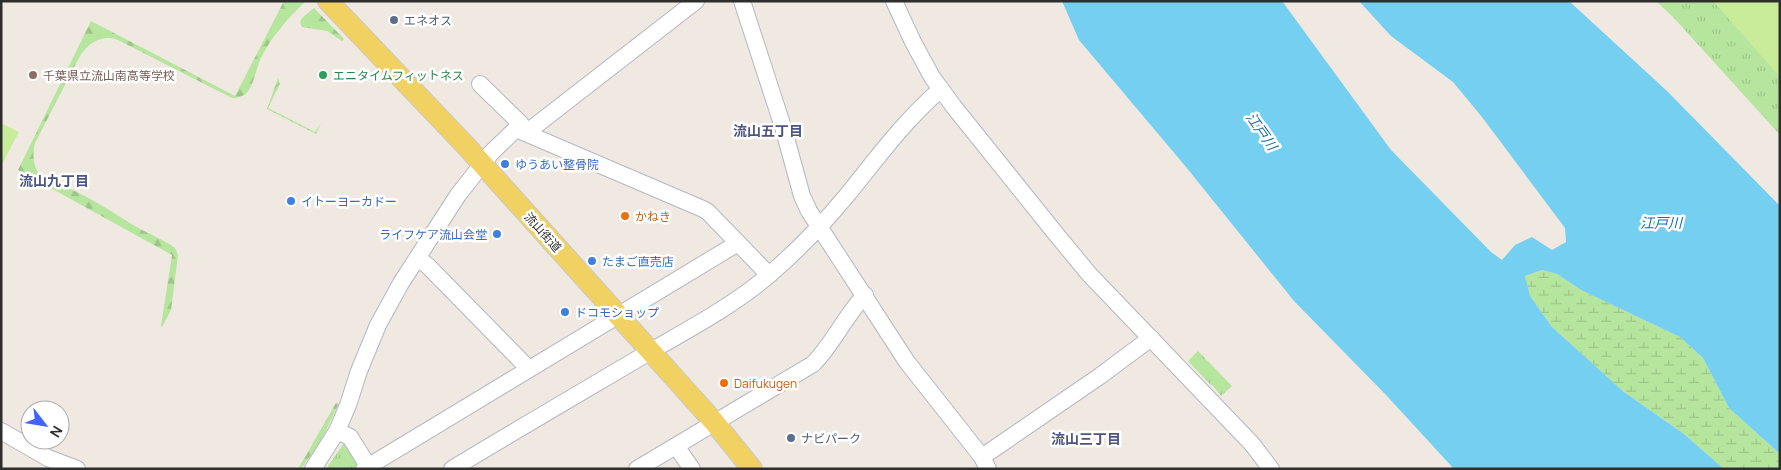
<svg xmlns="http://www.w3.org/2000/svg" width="1781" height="470" font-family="Manrope,'Noto Sans JP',sans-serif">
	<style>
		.forest { fill: url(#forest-firs) }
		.wetland { fill: url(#wetland-marsh) }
		.park { fill: url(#park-tufts) }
		.garden { fill: url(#garden-furrows) }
		.pitch { fill: #c9ec9a }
		.water { fill: #75cff0 }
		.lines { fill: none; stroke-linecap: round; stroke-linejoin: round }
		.minor-casing { stroke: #b4b7c1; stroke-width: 18 }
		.major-casing { stroke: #c9c9c9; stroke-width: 22 }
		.minor { stroke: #fff; stroke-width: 16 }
		.major { stroke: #f2d163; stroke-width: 20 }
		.service-dot { fill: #5c6f8a; stroke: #fff; stroke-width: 2 }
		.education-dot { fill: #8d6e63; stroke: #fff; stroke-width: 2 }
		.leisure-dot { fill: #2e9e5b; stroke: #fff; stroke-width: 2 }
		.shop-dot { fill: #3f7fe0; stroke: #fff; stroke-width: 2 }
		.food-dot { fill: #e8710a; stroke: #fff; stroke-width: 2 }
		.labels { text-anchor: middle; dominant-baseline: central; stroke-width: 5; stroke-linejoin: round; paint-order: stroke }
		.service-label { font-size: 12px; fill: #4e5e75; stroke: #fff; text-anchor: start }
		.education-label { font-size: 12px; fill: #785e54; stroke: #fff; text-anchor: start }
		.leisure-label { font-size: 12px; fill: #27864d; stroke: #fff; text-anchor: start }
		.shop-label { font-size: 12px; fill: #366cbe; stroke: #fff; text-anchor: start }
		.food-label { font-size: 12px; fill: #c56008; stroke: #fff; text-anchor: start }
		.street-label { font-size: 12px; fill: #2e2e2e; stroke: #fff }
		.neighbourhood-label { font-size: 14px; font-weight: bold; fill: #4d5680; stroke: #fff }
		.water-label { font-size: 14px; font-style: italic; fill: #0d6fa3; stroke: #fff }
	</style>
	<defs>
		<pattern id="forest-firs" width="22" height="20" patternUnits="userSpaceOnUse" patternTransform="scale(1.25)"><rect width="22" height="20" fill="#b6e59e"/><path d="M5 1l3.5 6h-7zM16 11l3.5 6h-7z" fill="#9dc588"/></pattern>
		<pattern id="wetland-marsh" width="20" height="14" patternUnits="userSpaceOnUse" patternTransform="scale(1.25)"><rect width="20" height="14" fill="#b6e59e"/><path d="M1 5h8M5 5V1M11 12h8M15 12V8" fill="none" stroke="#9dc588"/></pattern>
		<pattern id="park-tufts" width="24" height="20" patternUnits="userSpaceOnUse" patternTransform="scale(1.25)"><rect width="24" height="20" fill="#b6e59e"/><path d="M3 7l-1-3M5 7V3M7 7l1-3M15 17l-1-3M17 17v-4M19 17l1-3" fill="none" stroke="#9dc588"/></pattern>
		<pattern id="garden-furrows" width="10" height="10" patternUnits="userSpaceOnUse" patternTransform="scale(1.25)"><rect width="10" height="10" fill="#b6e59e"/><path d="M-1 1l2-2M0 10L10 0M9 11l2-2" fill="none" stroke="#9dc588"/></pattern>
	</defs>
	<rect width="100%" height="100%" fill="#efe9e1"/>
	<!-- forest -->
	<g class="forest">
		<path d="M284,1H306C287,19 271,37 260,60C256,70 254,82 249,90C245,96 239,98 232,98L118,40C103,34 90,42 81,54L35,143C32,154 33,167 41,176C50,186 64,186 75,191C96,201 115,214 135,226C148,234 163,239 175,248L178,255L171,310L162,327L161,326L172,255L18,170L91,21L235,96Z"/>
		<path d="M314,8L344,39L342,41L327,31L302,27L300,22L303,17Z"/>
		<path d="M336,403L338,404L337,407L322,439L301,469H298Z"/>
	</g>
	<!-- wetland -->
	<path class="wetland" d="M1542,270L1557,274L1581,290L1680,337L1703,358L1729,408L1780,454V469H1724L1684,434L1624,392L1552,327L1530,296L1525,276Z"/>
	<!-- park -->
	<g class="park">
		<path d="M1656,1H1780V135L1674,18Z"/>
		<path d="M1198,351L1232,386L1221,396L1213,386L1210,384L1188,361Z"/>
		<path d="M344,443L349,444L359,466L355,469H326Z"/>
	</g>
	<!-- garden -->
	<path class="garden" d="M278,78L280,84L268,108L315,132L321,123L316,134L267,109Z"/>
	<!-- pitch -->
	<g class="pitch">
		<path d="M1713,1H1780V77Z"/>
		<path d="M1,123L19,132L1,166Z"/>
	</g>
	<!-- water -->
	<path class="water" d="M1062,1H1282L1391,150L1491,252L1502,260L1515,245L1532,237L1552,250L1566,242L1565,228L1482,117L1453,82L1391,36L1359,1H1569L1667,91L1780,206V454L1729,408L1703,358L1680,337L1581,290L1557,274L1542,270L1525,276L1530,296L1552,327L1624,392L1684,434L1724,469H1454L1387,396L1294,301L1186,167L1079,40Z"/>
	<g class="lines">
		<defs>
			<g id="minor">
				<path d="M742,1L783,127L802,196L809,211L907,362L982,457L988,469"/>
				<path d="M894,1L913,42L932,77L954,107L1056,234L1089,274L1252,444L1271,469"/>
				<path d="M516,129L703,209L708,212L769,275"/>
				<path d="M526,133L696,1"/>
				<path d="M418,258L428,266L529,369"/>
				<path d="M1,431L48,458L77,469"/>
				<path d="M337,431L350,437L370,469"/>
				<path d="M676,446L692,469"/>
				<path d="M982,457L1100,376L1151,338"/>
				<path d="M313,469L337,431L348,405L359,371L378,325L401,283L458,195L491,153L521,124L480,84"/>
				<path d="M364,469L738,243"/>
				<path d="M452,469C518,429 585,390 651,351C691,328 734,305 769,275C797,251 824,223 848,194C878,157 905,120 941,89"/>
				<path d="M637,469L813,364C833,344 845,316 865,295"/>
			</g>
			<path id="major" d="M328,1L467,147L715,423L752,469"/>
		</defs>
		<!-- minor casing -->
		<use href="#minor" class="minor-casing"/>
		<!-- major casing -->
		<use href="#major" class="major-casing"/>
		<!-- minor -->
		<use href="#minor" class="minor"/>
		<!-- major -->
		<use href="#major" class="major"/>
	</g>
	<!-- markers -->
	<g class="service-dot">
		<circle cx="394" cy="20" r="5"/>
		<circle cx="791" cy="438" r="5"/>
	</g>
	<circle class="education-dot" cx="33" cy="75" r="5"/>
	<circle class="leisure-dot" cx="323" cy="75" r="5"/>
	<g class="shop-dot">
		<circle cx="505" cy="164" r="5"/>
		<circle cx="291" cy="201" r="5"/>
		<circle cx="497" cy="234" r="5"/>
		<circle cx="592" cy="261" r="5"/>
		<circle cx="565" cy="312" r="5"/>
	</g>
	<g class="food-dot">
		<circle cx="625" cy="216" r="5"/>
		<circle cx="724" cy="383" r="5"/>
	</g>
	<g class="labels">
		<!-- service labels -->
		<g class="service-label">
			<text x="404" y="20">エネオス</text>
			<text x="801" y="438">ナビパーク</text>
		</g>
		<!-- education labels -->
		<g class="education-label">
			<text x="43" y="75">千葉県立流山南高等学校</text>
		</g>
		<!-- leisure labels -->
		<g class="leisure-label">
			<text x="333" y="75">エニタイムフィットネス</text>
		</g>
		<!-- shop labels -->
		<g class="shop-label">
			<text x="515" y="164">ゆうあい整骨院</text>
			<text x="301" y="201">イトーヨーカドー</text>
			<text x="487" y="234" text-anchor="end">ライフケア流山会堂</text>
			<text x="602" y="261">たまご直売店</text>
			<text x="575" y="312">ドコモショップ</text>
		</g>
		<!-- food labels -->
		<g class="food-label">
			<text x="635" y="216">かねき</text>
			<text x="734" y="383">Daifukugen</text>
		</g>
		<!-- street labels -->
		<g class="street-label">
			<text transform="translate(543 232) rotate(48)">流山街道</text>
		</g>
		<!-- neighbourhood labels -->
		<g class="neighbourhood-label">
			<text x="768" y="130">流山五丁目</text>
			<text x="54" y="180">流山九丁目</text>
			<text x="1086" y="438">流山三丁目</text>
		</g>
		<!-- water labels -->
		<g class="water-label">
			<text transform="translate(1262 131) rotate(55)">江戸川</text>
			<text x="1661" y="222">江戸川</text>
		</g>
	</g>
	<!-- border -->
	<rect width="1781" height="470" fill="none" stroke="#2e2e2e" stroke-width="5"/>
	<!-- north arrow -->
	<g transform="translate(45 425) rotate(121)"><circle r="24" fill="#ffffff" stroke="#ababab"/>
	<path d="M0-4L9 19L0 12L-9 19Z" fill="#4264fb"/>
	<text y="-8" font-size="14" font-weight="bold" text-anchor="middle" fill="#2e2e2e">N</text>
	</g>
</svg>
